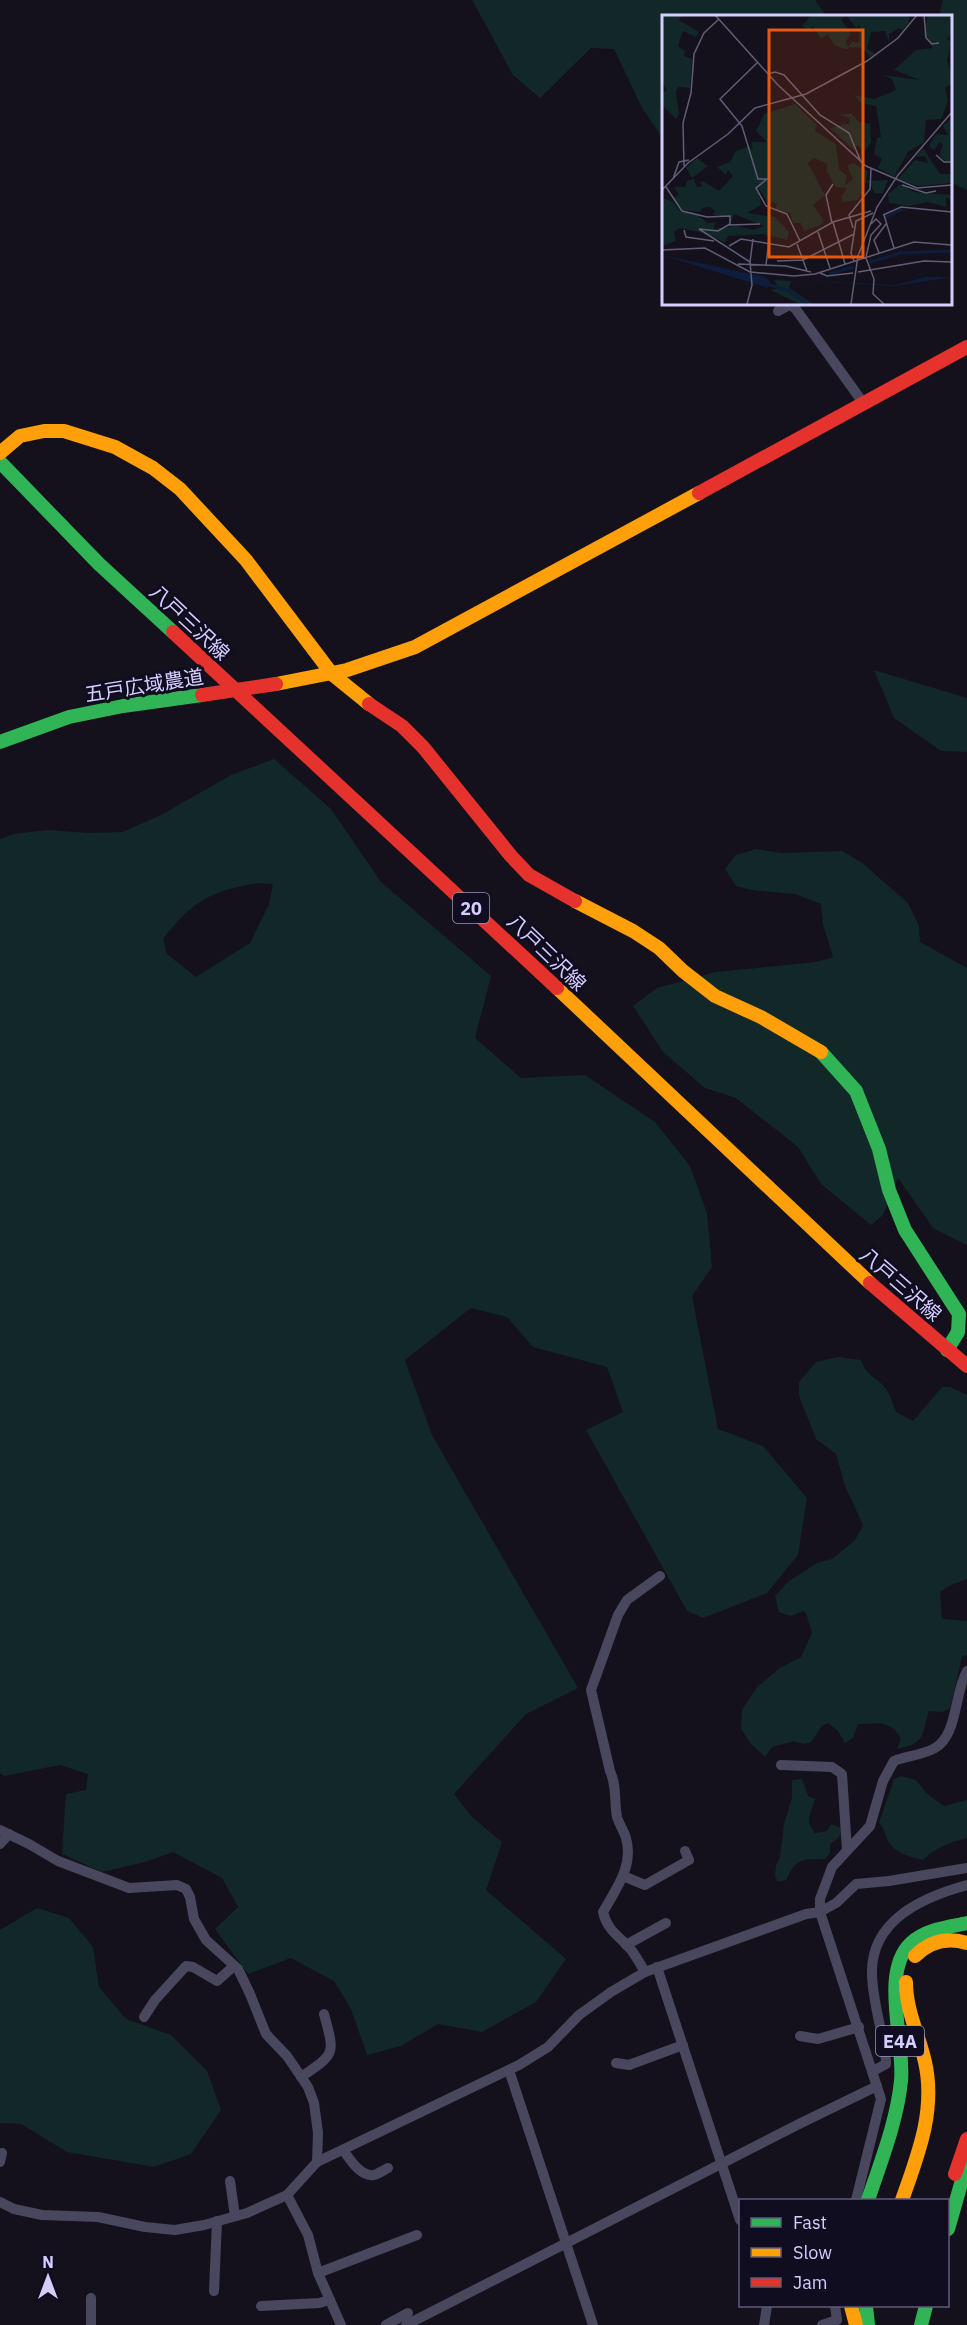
<svg xmlns="http://www.w3.org/2000/svg" width="967" height="2325" font-family="'IBM Plex Sans','Noto Sans JP',sans-serif">
	<style>
		.green { fill: #112728; fill-rule: evenodd }
		.lines { fill: none; stroke-linecap: round; stroke-linejoin: round }
		.street { stroke: #49475d; stroke-width: 10 }
		.fast { stroke: #30b455; stroke-width: 14 }
		.slow { stroke: #ff9f0a; stroke-width: 14 }
		.jam { stroke: #e5322d; stroke-width: 14 }
		.jam-bridge { stroke: #e5322d; stroke-width: 14 }
		.labels { text-anchor: middle; dominant-baseline: central; stroke-width: 6; stroke-linejoin: round; paint-order: stroke }
		.shield { fill: #110d20; stroke: #9a94bb; stroke-width: 1.5 }
		.shield-label { font-size: 18px; font-weight: bold; fill: #d5cefe }
		.street-label { font-size: 20px; fill: #d5cefe; stroke: #110d20 }
		.inset-river { fill: none; stroke: #0e1d3d; stroke-width: 3 }
		.inset-road { fill: none; stroke: #615d76; stroke-width: 1.5 }
		.view { fill: #e8590c; fill-opacity: 0.15; stroke: #e8590c; stroke-width: 3 }
		.inset-edge { fill: none; stroke: #d5cefe; stroke-width: 3 }
	</style>
	<rect width="100%" height="100%" fill="#14111c"/>
	<!-- green -->
	<g class="green">
		<path d="M472,0H815L826,16H664V140L642,108L614,49L591,48L540,98L513,75Z"/>
		<path d="M943,0H967V190L951,183L950,16H939Z"/>
		<path d="M874,670L967,698V752L941,751L894,718Z"/>
		<path d="M274,759L331,809L381,882L491,976L475,1038L521,1078L585,1075L655,1122L690,1166L707,1213L712,1267L692,1296L718,1429L763,1446L807,1498L798,1555L767,1593L703,1618L687,1611L586,1430L623,1412L607,1367L533,1347L507,1317L471,1308L405,1360L432,1435L578,1688L526,1714L454,1794L473,1818L502,1842L486,1890L566,1959L536,2002L482,2032L438,2024L401,2046L367,2055L351,2009L334,1981L291,1958L248,1974L215,1929L238,1907L222,1878L173,1852L145,1862L102,1872L62,1854L66,1794L86,1790L88,1774L60,1765L4,1776L0,1773V839L14,834L47,830L89,833L122,832L161,815L231,775ZM257,883L273,884L269,904L250,943L196,977L167,954L163,939C192,901 211,891 257,883Z"/>
		<path d="M756,849L781,853L842,851L861,862L908,903L919,926L920,942L967,968V1245L933,1228L898,1178L883,1215L871,1225L821,1184L798,1147L736,1098L705,1088L663,1052L633,1006L657,988L716,972L816,962L833,957L823,924L821,904L795,894L751,890L736,886L725,869L736,855Z"/>
		<path d="M838,1357L861,1360C866,1377 879,1378 886,1389C891,1396 893,1404 896,1412L913,1421L942,1387H950L967,1395V1579L951,1585L940,1592L942,1619L967,1621V1655L962,1657L950,1708L943,1712L929,1711C921,1736 926,1743 897,1749L901,1739C891,1719 877,1724 858,1724L853,1738L845,1743L838,1731L828,1723L822,1726L811,1742L803,1744L794,1741L772,1747L765,1757L751,1744L741,1729L742,1710L757,1687L780,1668L801,1657L812,1633L806,1613L803,1611L791,1616L779,1612L775,1596L789,1581L817,1563L832,1559L855,1540L863,1525L845,1486L836,1454L816,1439L799,1396V1382L816,1362Z"/>
		<path d="M901,1776L916,1780L926,1793L944,1806L967,1800V1838C949,1843 936,1847 923,1860C909,1856 896,1854 888,1841C885,1834 885,1829 879,1823L894,1779Z"/>
		<path d="M802,1779L808,1796L815,1799C811,1815 804,1819 815,1833L827,1831L831,1824L842,1828C840,1837 837,1840 830,1844V1853L825,1859C803,1859 796,1858 786,1880L778,1882L775,1876L776,1865L780,1857L784,1824L792,1798V1780Z"/>
		<path d="M37,1908L69,1918L93,1947L99,1987L126,2019L171,2035L207,2071L221,2110L191,2154L154,2167L67,2152L21,2124L0,2123V1930Z"/>
	</g>
	<g class="lines">
		<!-- street -->
		<g class="street">
			<path d="M778,311L789,305L795,308L864,404"/>
			<path d="M781,1765L832,1767L842,1774L847,1850"/>
			<path d="M0,1830L29,1844L58,1861L129,1888L177,1885L186,1889L190,1897L194,1919L206,1940L238,1969L250,1994L266,2034L287,2056L308,2087L314,2103L318,2133L317,2162"/>
			<path d="M0,1844L9,1834"/>
			<path d="M623,1876L645,1885L689,1860L685,1851"/>
			<path d="M626,1945L666,1923"/>
			<path d="M657,1967L740,2220"/>
			<path d="M645,1972C641,1965 637,1958 632,1951C621,1937 607,1931 603,1912C616,1889 634,1866 626,1838C624,1831 619,1824 617,1817C614,1801 617,1786 610,1771L591,1690L618,1615L627,1600L660,1576"/>
			<path d="M144,2017L155,2000L186,1966L193,1967L217,1981L234,1966"/>
			<path d="M800,2036L818,2039L859,2027"/>
			<path d="M616,2063L629,2065L683,2045"/>
			<path d="M509,2070L593,2325"/>
			<path d="M873,2071L886,2064V2061C883,2032 873,2004 872,1975C870,1920 923,1897 967,1885"/>
			<path d="M301,2077C336,2053 335,2055 324,2014"/>
			<path d="M343,2150C350,2159 360,2177 374,2175C378,2174 384,2170 388,2168"/>
			<path d="M0,2162L2,2153"/>
			<path d="M230,2181L235,2216"/>
			<path d="M287,2195L308,2235L318,2273L341,2325"/>
			<path d="M856,2200L881,2099L820,1912V1899L832,1867L870,1826L883,1781L894,1761C907,1756 923,1755 935,1748C958,1735 954,1693 967,1671"/>
			<path d="M0,2202L14,2209L42,2215L98,2217L145,2227L175,2230L204,2225L247,2213L287,2195L317,2162L519,2065L548,2047L579,2015L611,1992L645,1972L806,1914L820,1912L836,1903L856,1884L889,1881L967,1868"/>
			<path d="M318,2273L417,2235"/>
			<path d="M214,2291L217,2221"/>
			<path d="M261,2306L319,2303L330,2300"/>
			<path d="M91,2325V2298"/>
			<path d="M386,2325L408,2313"/>
			<path d="M406,2325L799,2124L877,2086"/>
			<path d="M764,2325L767,2306"/>
			<path d="M822,2325L837,2320L835,2306"/>
		</g>
		<!-- fast -->
		<g class="fast">
			<path d="M0,462L99,564L173,632"/>
			<path d="M0,742L69,717L123,706L202,695"/>
			<path d="M821,1052L856,1091L879,1149L889,1190L905,1230L959,1314L958,1332L947,1350"/>
			<path d="M868,2200C881,2161 897,2121 901,2081C905,2042 880,1972 911,1943C926,1929 949,1927 967,1923"/>
			<path d="M948,2229L967,2163"/>
			<path d="M866,2306L868,2325"/>
			<path d="M921,2325L926,2306"/>
		</g>
		<!-- slow -->
		<g class="slow">
			<path d="M0,453L20,436L44,431H64L115,447L153,468L180,489L246,560L332,674L369,704"/>
			<path d="M276,684L347,670L415,647L699,493"/>
			<path d="M575,901L633,931L659,948L683,971L715,996L761,1017L821,1052"/>
			<path d="M557,988L870,1283"/>
			<path d="M915,1956C930,1941 947,1937 967,1943"/>
			<path d="M902,2200C918,2155 936,2110 925,2062C919,2035 906,2011 906,1982"/>
			<path d="M851,2306L856,2325"/>
		</g>
		<!-- jam -->
		<g class="jam">
			<path d="M699,493L967,347"/>
			<path d="M173,632L557,988"/>
			<path d="M369,704L402,726L423,747L511,856L529,875L575,901"/>
			<path d="M870,1283L967,1366"/>
			<path d="M955,2174L967,2139"/>
		</g>
		<!-- jam-bridge -->
		<path class="jam-bridge" d="M202,695L276,684"/>
	</g>
	<g class="labels">
		<!-- shield labels -->
		<g class="shield">
			<rect x="453" y="893" width="36" height="30" rx="4.5"/>
			<rect x="876" y="2026" width="48" height="30" rx="4.5"/>
		</g>
		<g class="shield-label">
			<text x="471" y="908">20</text>
			<text x="900" y="2041">E4A</text>
		</g>
		<!-- street labels -->
		<g class="street-label">
			<text transform="translate(190 622) rotate(43)">八戸三沢線</text>
			<text transform="translate(144 685) rotate(-9)">五戸広域農道</text>
			<text transform="translate(547 952) rotate(44)">八戸三沢線</text>
			<text transform="translate(901 1284) rotate(41)">八戸三沢線</text>
		</g>
	</g>
	<!-- overview -->
	<g transform="translate(662 15)">
		<rect width="290" height="290" fill="#14111c"/>
		<path d="M0,0H20L17,5L37,17L34,22L21,16L16,31L23,36L22,41L30,44L28,73L16,72L14,77L17,99L14,104L0,90V78L5,75L0,67ZM149,0H247V7L241,15L237,13L227,19V28L223,16L209,17L205,34L214,39L209,43L201,33L186,32L190,27L197,28L198,10L194,13L185,1L179,4L189,19L184,26L187,34H183L172,30L166,19L159,24L151,11L146,15L140,11ZM266,0H289V19L285,24L289,27L285,46L289,57V69L283,73L286,86L279,104L264,105L262,127L246,137L232,162L216,153L220,144L212,139L215,123L219,122L214,91L199,88L192,80L212,84L234,75L230,64L221,60L258,65L232,55L254,35L271,33L262,20ZM133,89L155,110L153,116L174,129L177,154L185,161L183,170L191,164L185,151L191,148L206,156L204,166L226,165L221,178L213,179L207,167L199,170L202,175L196,185L181,187L179,182L185,173L174,172L164,155L166,149L152,143L146,148L163,180L151,190L162,206L159,210L142,216L139,208H131L128,198L113,196L115,188L105,187L96,172L99,190L85,198L113,202L127,217L125,225L102,219L66,221L63,228L46,219L18,213L12,217L14,226L0,231V183L10,186L18,196L31,197L46,208L59,207L52,209V214L75,211L91,215L102,211L72,199L69,208V202L51,200L53,196L48,192L40,193L38,197L21,195L10,183L17,180L12,172H23L25,166L32,164L35,172L40,171L38,167L41,166L57,176L71,161L66,155L64,160L55,152L68,147L74,136L87,131L91,136L89,127H105L94,116L102,99ZM189,98L197,107L208,109L209,127L202,137L195,130L192,135L168,113L188,108L187,103L177,100ZM289,104V146H283L277,140L281,130L278,127L272,135L267,131L274,119L286,120L281,111ZM261,133L278,159H289V168L256,171L236,164L253,145L266,148L263,141L254,142ZM35,143L46,151L30,163L24,153ZM238,169L252,177L289,180V184L284,182V192L265,187L247,191L227,188L226,179ZM112,265L129,266L127,273L151,289H138L108,275L117,273Z" fill="#112728"/>
		<path d="M0,240L103,262L108,267L106,273ZM263,262H290L234,271L106,264L234,270Z" fill="#0e1d3d"/>
		<path class="inset-river" d="M224,202L241,194M208,247L238,238L290,236M167,259L191,252M105,269L126,275L145,289"/>
		<path class="inset-road" d="M53,0L116,70L204,151L255,173L290,170M262,0L264,23L270,29L277,28M95,48L58,84L80,111L96,164H105L94,173L104,191L125,199L138,226M106,59L113,57L122,60L158,100L187,118L199,147M274,140L282,147H290M22,151L21,108L29,78L32,39L42,18L57,4M11,164L17,147L27,145M240,170L264,178L274,176M4,172L20,196L45,202L68,201V209L56,216L37,214L88,247L90,270L85,289M0,175L26,148L66,119L93,93L144,79L205,46L236,23L255,0M221,200L239,192L290,197M222,200L232,233M171,207L183,249M170,208L164,180L171,169M67,210L98,209M191,213L187,200L208,174L209,154M22,215L24,222L52,226M156,217L168,253M135,229L145,256M67,231L79,224L127,232L171,207L209,196M0,235L43,233L88,257L132,261L153,259L252,227L290,230M217,238L212,225L224,209M204,242L209,220L219,209L214,204L209,209M204,243L212,264L211,279L222,289M115,246L141,245L192,219M192,246L189,238L194,206L211,198M88,247L91,224M76,249L124,251L149,257M104,250L107,225M196,257L262,246L290,247M158,258L165,261L191,258M189,289L196,241L215,192L236,160L290,97"/>
		<path class="view" d="M107,15H201V242H107Z"/>
		<rect width="290" height="290" class="inset-edge"/>
	</g>
	<!-- legend -->
	<rect x="739" y="2199" width="210" height="108" fill="#110d20" stroke="#5f5a79" stroke-width="1.5"/>
	<rect x="751" y="2218" width="30" height="9" fill="#30b455" stroke="#5f5a79" stroke-width="1.5"/>
	<text x="793" y="2229" font-size="18" fill="#d5cefe">Fast</text>
	<rect x="751" y="2248" width="30" height="9" fill="#ff9f0a" stroke="#5f5a79" stroke-width="1.5"/>
	<text x="793" y="2259" font-size="18" fill="#d5cefe">Slow</text>
	<rect x="751" y="2278" width="30" height="9" fill="#e5322d" stroke="#5f5a79" stroke-width="1.5"/>
	<text x="793" y="2289" font-size="18" fill="#d5cefe">Jam</text>
	<!-- north arrow -->
	<g transform="translate(48 2277)" stroke="#110d20" stroke-width="4.5" paint-order="stroke">
	<path d="M0-4.5L10 22L0 15L-10 22Z" fill="#d5cefe"/>
	<text y="-9" font-size="16" font-weight="bold" text-anchor="middle" fill="#d5cefe">N</text>
	</g>
</svg>
